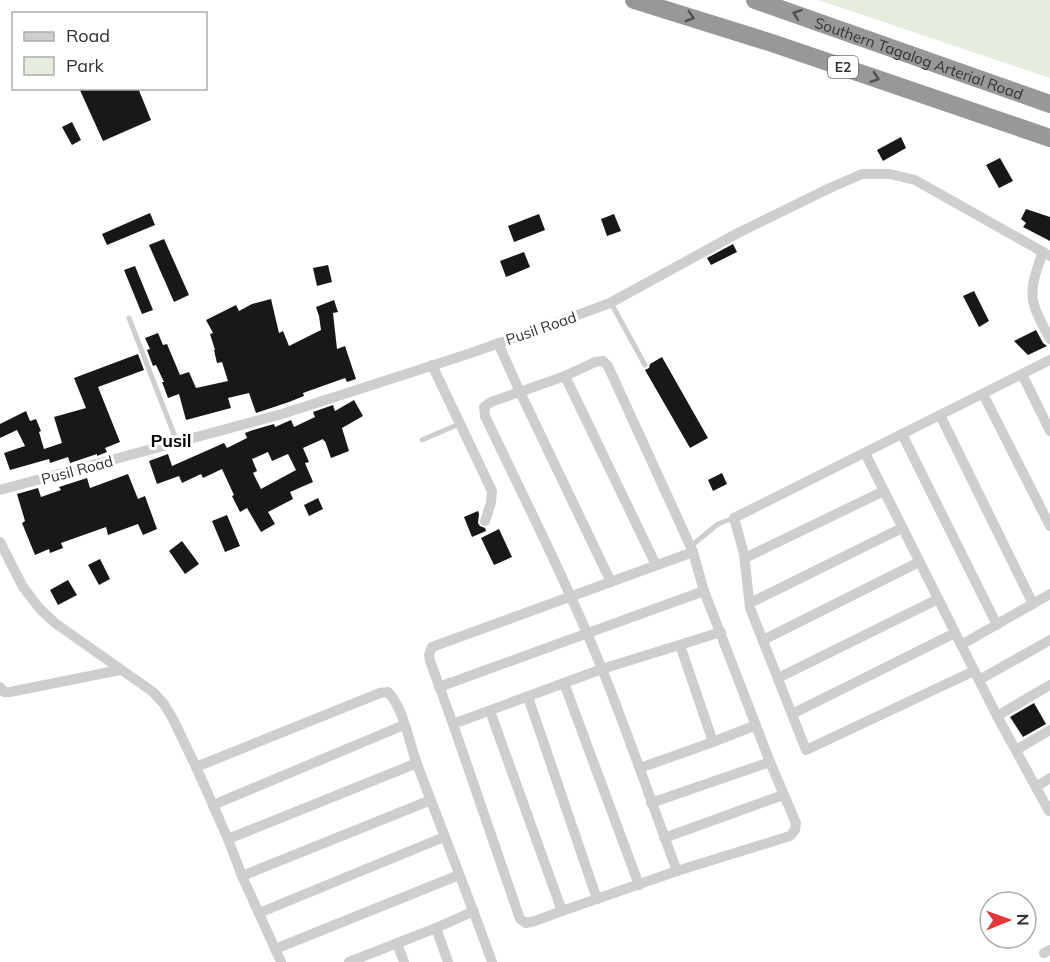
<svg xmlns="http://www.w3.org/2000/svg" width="1050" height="962" font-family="Mulish,sans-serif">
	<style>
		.green { fill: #e6eddf }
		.building { fill: #181818; fill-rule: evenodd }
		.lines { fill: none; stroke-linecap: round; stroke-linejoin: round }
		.service { stroke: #cecece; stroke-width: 5 }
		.minor { stroke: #cecece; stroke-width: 10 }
		.motorway { stroke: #989898; stroke-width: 18 }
		.oneway { stroke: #505050 }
		.labels { text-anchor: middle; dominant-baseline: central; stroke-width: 6; stroke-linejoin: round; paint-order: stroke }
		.shield { fill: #fff; stroke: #6f6f6f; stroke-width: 1.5 }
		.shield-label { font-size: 14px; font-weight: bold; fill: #313131 }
		.street-label { font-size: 15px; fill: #313131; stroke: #fff }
		.quarter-label { font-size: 18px; font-weight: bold; fill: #000; stroke: #fff }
	</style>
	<rect width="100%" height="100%" fill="#fff"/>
	<!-- green -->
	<path class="green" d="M818,0H1050V78Z"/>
	<!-- building -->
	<g class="building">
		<path d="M79,88H138L151,120L103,141Z"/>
		<path d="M72,122L81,140L72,145L62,127Z"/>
		<path d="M901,137L906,148L883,161L877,150Z"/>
		<path d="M1000,158L1013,181L999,188L986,165Z"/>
		<path d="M1026,209L1050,217V241L1023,227L1026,223L1021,219Z"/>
		<path d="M150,213L155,225L107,245L102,234Z"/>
		<path d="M539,214L545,230L514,242L508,226Z"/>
		<path d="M614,214L621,231L607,236L601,219Z"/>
		<path d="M164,239L189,295L174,302L149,245Z"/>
		<path d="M733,244L737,252L711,265L707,258Z"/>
		<path d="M524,252L530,267L506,277L500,261Z"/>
		<path d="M328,265L332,282L317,286L313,268Z"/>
		<path d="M135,266L153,310L142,314L124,270Z"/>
		<path d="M974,291L989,321L979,327L963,296Z"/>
		<path d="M271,299L279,333L283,331L289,346L321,330L319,316L316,307L334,300L338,312L333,313L337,349L345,346L356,379L347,382L345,378L303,393L304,396L289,402L256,413L249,393L228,398L231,408L186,420L179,394L168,398L162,382H164L156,365L153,366L147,350L150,349L145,338L158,333L163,345L167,344L180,375L189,372L196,388L228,381L222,362L217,363L214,350H215L210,334L213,333L206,320L236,305L239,311L252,304Z"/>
		<path d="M1036,330L1043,343L1047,346L1028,355L1014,341Z"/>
		<path d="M138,354L144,370L98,387L120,442L105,448L107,452L97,456V454L70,463L68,457L50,463L49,459L10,470L4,453L25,446L17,430L0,438V424L26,411L30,421L36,419L41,431L39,432L44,449L62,443L54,417L86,408L74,378Z"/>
		<path d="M662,357L708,438L690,448L645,370L649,368L650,364Z"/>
		<path d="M354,400L363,416L342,428L349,451L331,458L325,441H324L323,439L303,448L309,462L305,463L313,482L290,492L293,499L268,512L275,524L261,532L247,508L240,512L232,496L234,495L222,469L203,478L201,474L182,483L179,476L157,484L149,461L168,454L172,466L224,443L227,448L247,438L245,433L253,430L274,424L275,427L291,420L294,427L315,417L313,412L333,405L335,411ZM268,452L272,461L288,454L296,470L261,489L253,473L257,471L252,459Z"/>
		<path d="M722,473L727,484L713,491L708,480Z"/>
		<path d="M128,474L138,499L145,496L157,529L143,535L138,524L108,535L106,527L61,543L63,548L50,553L49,549L35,555L22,523L25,521L17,494L38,488L41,497L61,490L59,487L87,478L90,488Z"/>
		<path d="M318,498L323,509L309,516L304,505Z"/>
		<path d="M478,511L479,514L478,523L480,526L485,528L486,531L472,537L464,517Z"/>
		<path d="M227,515L240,546L225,552L212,521Z"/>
		<path d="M499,529L512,557L494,565L481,538Z"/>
		<path d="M182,541L199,564L185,574L169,551Z"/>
		<path d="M100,559L110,579L99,585L88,565Z"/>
		<path d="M68,580L77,595L58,605L50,590Z"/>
		<path d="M1034,703L1046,724L1023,737L1010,717Z"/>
	</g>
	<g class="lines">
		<!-- service -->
		<g class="service">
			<path d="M611,303L645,365"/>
			<path d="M129,318L177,442"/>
			<path d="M422,440L459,424"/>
			<path d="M691,546L718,524L734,518"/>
		</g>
		<!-- minor -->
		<g class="minor">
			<path d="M1043,252C1027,295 1029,300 1050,339"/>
			<path d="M498,343L520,392L611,582"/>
			<path d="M603,361L608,366L693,552L704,591L770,762L796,823L795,830L790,836L677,871C652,804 629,736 602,669C567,583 525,500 485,416L484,407L491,402L565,376L595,362Z"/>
			<path d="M432,365L492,491L491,503L485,521"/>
			<path d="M1022,374L1050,431"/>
			<path d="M565,376L656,565"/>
			<path d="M983,394L1050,526"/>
			<path d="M940,415L1033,604"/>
			<path d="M902,434L997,625"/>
			<path d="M865,453L997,716L1049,811"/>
			<path d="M0,490L282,414L468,354L556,323L610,303L738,233L832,187L862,174H890L915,180L1050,256"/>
			<path d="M0,542L23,587L40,609L55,623L153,692L164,704L173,719L196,767L228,839L242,876L281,962"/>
			<path d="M745,558L884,491"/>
			<path d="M750,603L902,528"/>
			<path d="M763,640L919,562"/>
			<path d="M680,645L713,742L756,725"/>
			<path d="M961,645L1050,594"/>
			<path d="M974,671L806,750L750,608L744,554L734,518L1050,360"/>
			<path d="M778,678L938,599"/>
			<path d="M979,680L1050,640"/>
			<path d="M564,683L639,885"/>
			<path d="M0,687L4,692H10L120,670"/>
			<path d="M439,687L704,591"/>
			<path d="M528,697L597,899"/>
			<path d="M490,711L562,911"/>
			<path d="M792,714L955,633"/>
			<path d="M997,716L1050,685"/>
			<path d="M453,724L602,669L721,632"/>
			<path d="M1016,750L1050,730"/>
			<path d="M196,767L380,693L388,692C404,709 409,742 417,764C442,830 468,895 492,962"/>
			<path d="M640,768L713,742"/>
			<path d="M1036,787L1050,778"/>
			<path d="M651,803L770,762"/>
			<path d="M213,805L404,725"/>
			<path d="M664,838L783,795"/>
			<path d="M228,839L417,763"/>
			<path d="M677,871L562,911L535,921L526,923L520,919L453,724L430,661L429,655L432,647L693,552"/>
			<path d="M242,876L431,800"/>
			<path d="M259,913L444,837"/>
			<path d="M436,928L448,962"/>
			<path d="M397,943L404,962"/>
			<path d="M275,949L459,875"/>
			<path d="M1044,953L1050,950"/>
			<path d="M349,962L436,928L474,911"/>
		</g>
		<!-- motorway -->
		<g class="motorway">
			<path d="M634,0L772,43L1050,138"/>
			<path id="s1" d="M755,0L1050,104"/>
		</g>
	</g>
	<!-- one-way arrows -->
	<defs><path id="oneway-chevron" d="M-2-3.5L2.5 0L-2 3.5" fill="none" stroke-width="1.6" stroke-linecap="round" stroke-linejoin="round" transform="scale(1.5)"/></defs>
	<g class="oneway">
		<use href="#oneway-chevron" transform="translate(797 14) rotate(-161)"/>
		<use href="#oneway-chevron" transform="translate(690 17) rotate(17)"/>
		<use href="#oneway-chevron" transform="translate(875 78) rotate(19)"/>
	</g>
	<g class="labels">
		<!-- shield labels -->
		<rect class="shield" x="828" y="56" width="30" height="22" rx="4.5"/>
		<g class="shield-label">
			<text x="843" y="67">E2</text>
		</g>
		<!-- street labels -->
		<g class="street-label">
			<text stroke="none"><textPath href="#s1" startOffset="174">Southern Tagalog Arterial Road</textPath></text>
			<text transform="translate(541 328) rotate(-19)">Pusil Road</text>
			<text transform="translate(77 470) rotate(-15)">Pusil Road</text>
		</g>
		<!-- quarter labels -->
		<g class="quarter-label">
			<text x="171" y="440">Pusil</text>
		</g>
	</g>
	<!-- legend -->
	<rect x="12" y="12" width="195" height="78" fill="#ffffff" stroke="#adadad" stroke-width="1.5"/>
	<rect x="24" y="32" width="30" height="9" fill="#cecece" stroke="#adadad" stroke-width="1.5"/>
	<text x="66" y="42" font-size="18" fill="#313131">Road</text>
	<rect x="24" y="57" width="30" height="18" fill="#e6eddf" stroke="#adadad" stroke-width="1.5"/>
	<text x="66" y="72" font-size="18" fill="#313131">Park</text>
	<!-- north arrow -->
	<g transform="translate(1008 920) rotate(89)"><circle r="28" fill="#ffffff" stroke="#adadad" stroke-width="1.5"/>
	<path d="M0-4.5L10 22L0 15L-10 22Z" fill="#e43737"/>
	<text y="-9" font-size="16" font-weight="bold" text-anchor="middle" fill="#313131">N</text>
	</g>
</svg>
